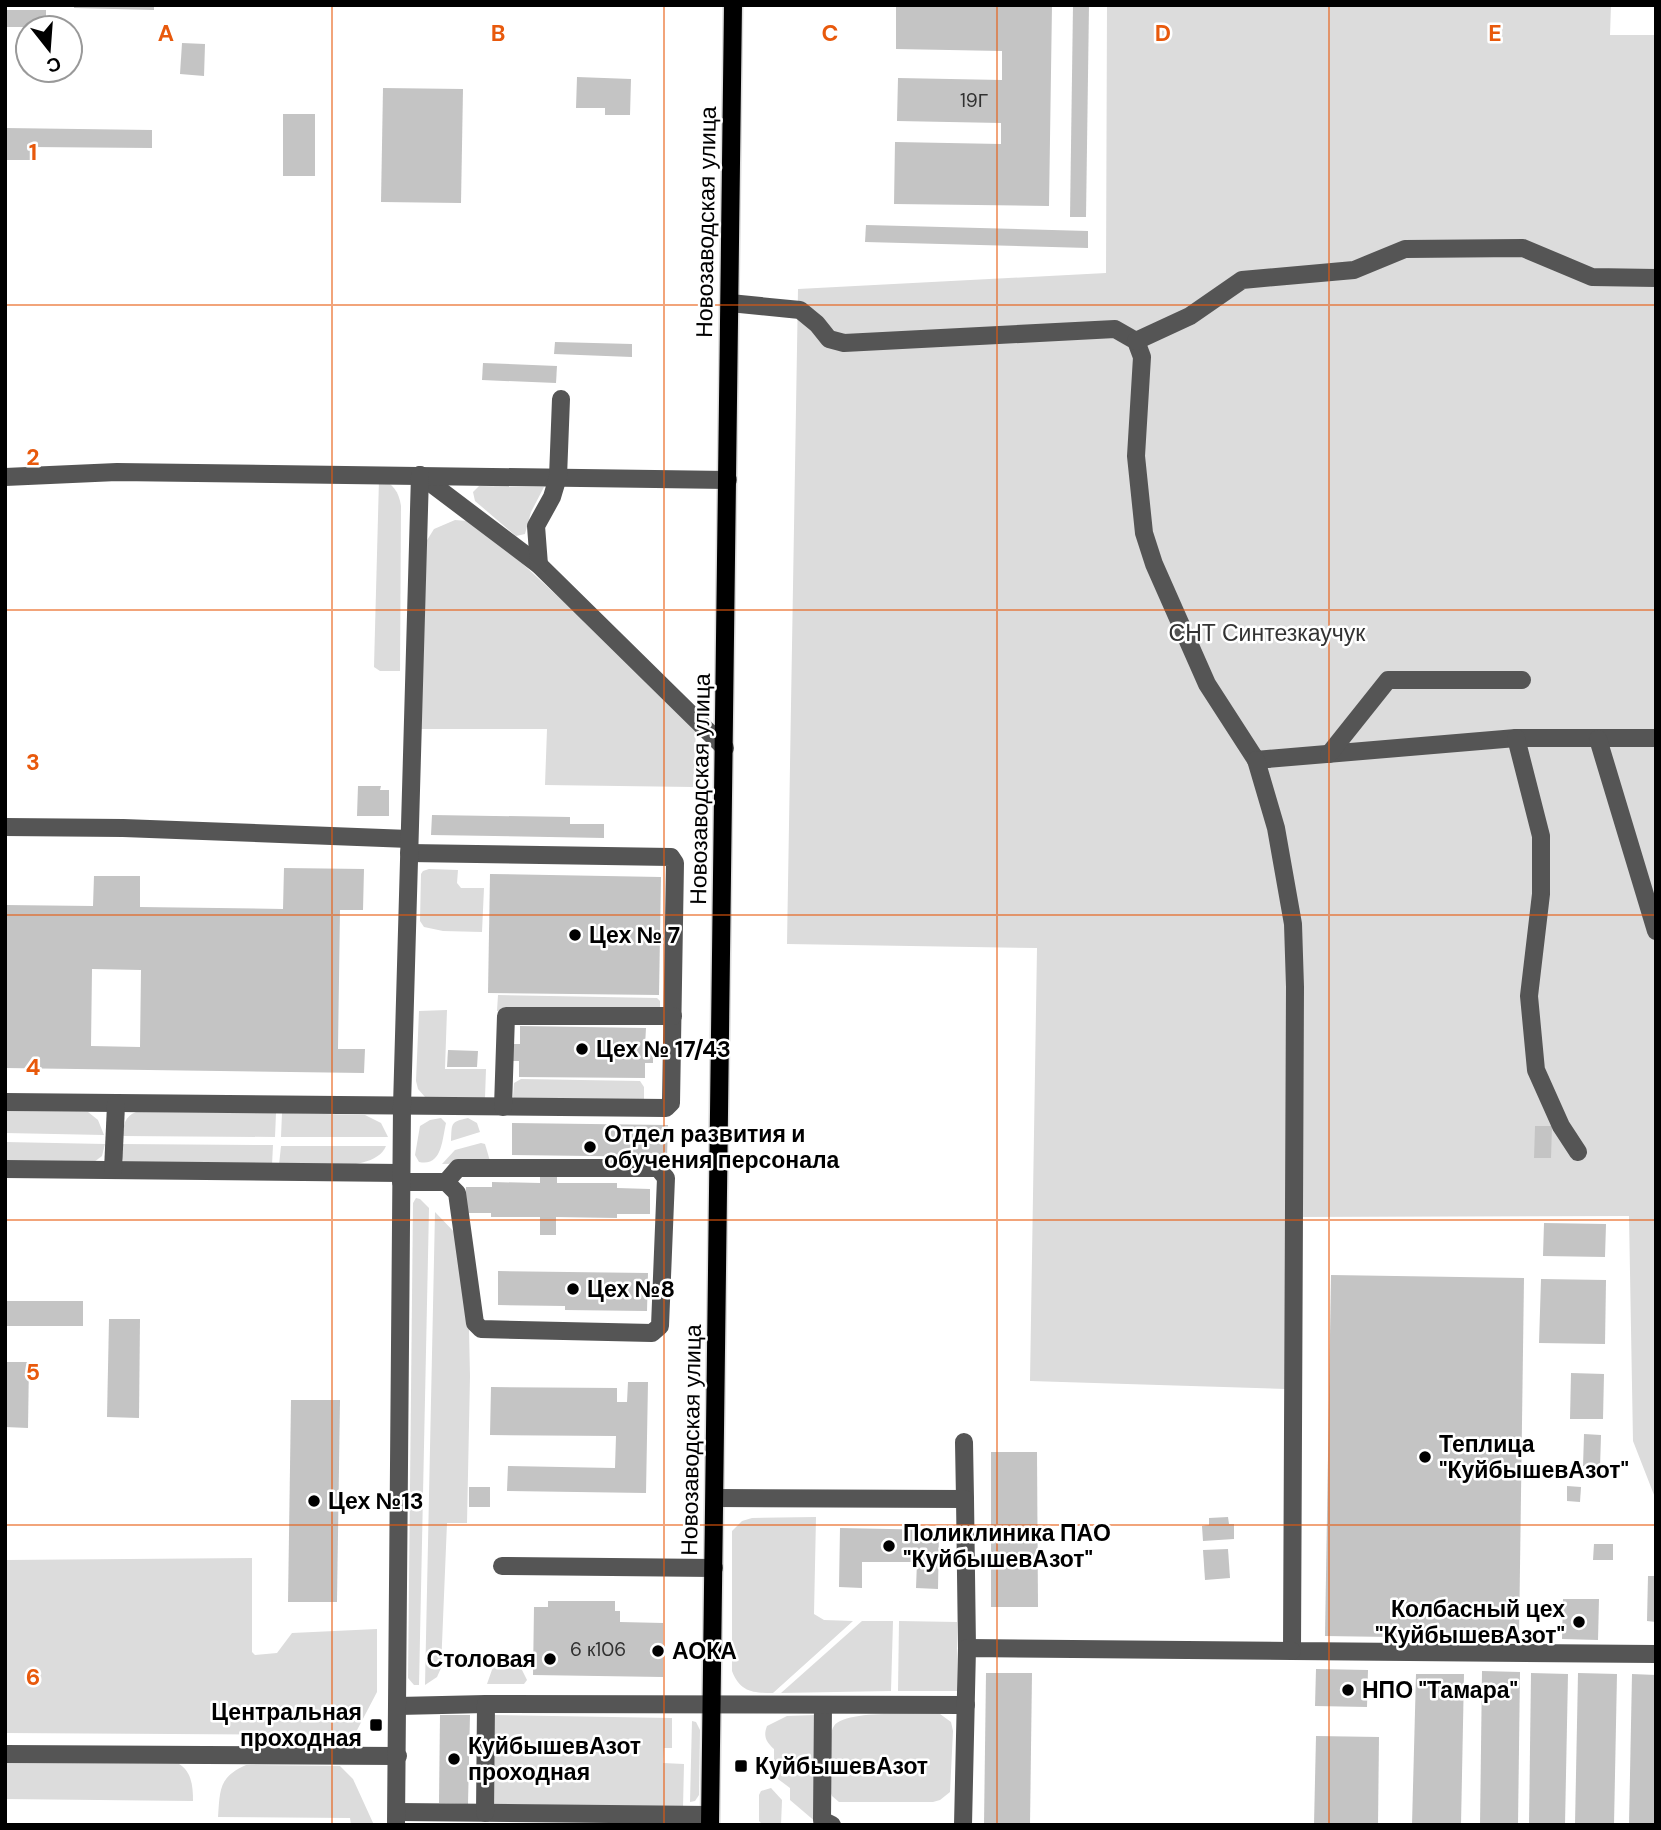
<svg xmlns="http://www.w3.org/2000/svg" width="1661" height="1830" font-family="'DM Sans',sans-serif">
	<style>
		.green { fill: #dcdcdc }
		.building { fill: #c4c4c4; fill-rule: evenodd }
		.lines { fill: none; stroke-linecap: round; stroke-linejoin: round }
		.major-casing { stroke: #dbdbdb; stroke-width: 21 }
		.minor { stroke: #555; stroke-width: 18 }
		.major { stroke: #000; stroke-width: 18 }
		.grid { fill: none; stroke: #e8590c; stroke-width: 2; stroke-opacity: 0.55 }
		.poi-dot { fill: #000; stroke: #fff; stroke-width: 2.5 }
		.labels { text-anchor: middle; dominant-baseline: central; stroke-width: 5; stroke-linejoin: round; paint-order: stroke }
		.number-label { font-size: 19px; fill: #313131 }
		.street-label { font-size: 23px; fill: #000; stroke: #fff }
		.park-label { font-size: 23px; fill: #333; stroke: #fff }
		.poi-label { font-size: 23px; font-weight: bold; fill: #000; stroke: #fff; text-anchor: start }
		.grid-label { font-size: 23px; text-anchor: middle; font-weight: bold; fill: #e8590c; stroke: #fff; stroke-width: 5; stroke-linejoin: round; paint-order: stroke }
	</style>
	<rect width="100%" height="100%" fill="#fff"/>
	<!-- green -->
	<g class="green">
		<path d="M1107,5H1611L1610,35H1656V1500L1633,1441L1629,1216L1289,1217L1286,1389L1030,1381L1037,948L787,944L798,289L1106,273Z"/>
		<path d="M379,479C393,483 399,492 401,506L400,671H380L374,667Z"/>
		<path d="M479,486L544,487L531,512L525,534L516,536L475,501L473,492Z"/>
		<path d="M455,520L468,521L482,529L525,566L691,720L696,730L693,787L545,785L547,729H419L424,545L434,529Z"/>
		<path d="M429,869L458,870L457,883L461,888H484L482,932L443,931L424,927L420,921L421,874L423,871Z"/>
		<path d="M498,995L657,998L660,1001V1008L657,1012L497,1011Z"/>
		<path d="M447,1010L445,1069H486L485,1098L425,1097L418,1089L416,1081L419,1011Z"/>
		<path d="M521,1079L640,1081L644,1087V1100L516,1101L513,1097L514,1083Z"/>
		<path d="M5,1111L88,1112L98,1120L104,1135L5,1133Z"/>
		<path d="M136,1112L276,1113L275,1137L123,1136C123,1125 125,1116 136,1112Z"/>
		<path d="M282,1113L365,1115L381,1123L388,1137H281Z"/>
		<path d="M441,1118L446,1123C442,1140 442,1167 419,1162L415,1155L420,1126L430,1120Z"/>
		<path d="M468,1118L477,1123L480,1132L451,1141C452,1123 450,1122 468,1118Z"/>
		<path d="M5,1142L105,1144L102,1156L94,1162L5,1161Z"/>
		<path d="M481,1143L485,1144L490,1161L486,1163L442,1164L455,1150Z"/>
		<path d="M121,1144L273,1145L272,1165L124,1162L121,1157Z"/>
		<path d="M281,1146H386C375,1174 306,1165 279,1165Z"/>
		<path d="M416,1198L420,1199L429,1208L419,1685H414L408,1678L413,1203Z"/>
		<path d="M435,1212L457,1235L469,1330L470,1376L467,1523H447L441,1668L437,1677L425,1685Z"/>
		<path d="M816,1517L814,1614L824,1620L853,1621L773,1693C753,1693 740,1692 732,1671V1531L742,1521L752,1518Z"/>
		<path d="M252,1558V1652L255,1655L277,1653L292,1633L377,1629V1692L356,1732L350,1735L5,1733V1560Z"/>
		<path d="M862,1621H893L891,1691L781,1693Z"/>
		<path d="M899,1621L957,1622V1691H898Z"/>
		<path d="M518,1662L527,1680L524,1684H487L494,1664Z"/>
		<path d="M940,1714L951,1722L953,1731L950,1792L940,1800L933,1802H839L832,1796L830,1791C831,1777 827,1735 834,1726C845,1709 919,1715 940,1714Z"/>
		<path d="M492,1715L672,1718V1748H664L663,1763L684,1764L683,1808L490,1804Z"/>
		<path d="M815,1715L817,1823L790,1800V1788L774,1776V1749C766,1742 763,1736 767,1726L787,1716Z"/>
		<path d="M692,1721L696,1722L700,1730L699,1795L695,1801L690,1802Z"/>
		<path d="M6,1763L179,1764C192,1772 193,1787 193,1801L5,1799Z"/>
		<path d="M246,1765L340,1766L353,1779L374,1825H351L350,1818L218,1817C220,1789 219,1777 246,1765Z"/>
		<path d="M771,1788L782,1800L781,1825H763L759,1821V1795L761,1791Z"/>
	</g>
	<!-- building -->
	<g class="building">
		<path d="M74,5H154V10L74,8Z"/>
		<path d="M896,5H1052L1049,206L894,204L895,142L1001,144V123L897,121L898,78L1002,80V51L896,49Z"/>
		<path d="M1073,5H1089L1086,217H1070Z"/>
		<rect x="5" y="10" width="41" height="17"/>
		<path d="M182,43L205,44L204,76L180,74Z"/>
		<path d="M577,77L631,79L630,115H605V108H576Z"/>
		<path d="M383,88L463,89L461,203L381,202Z"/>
		<rect x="283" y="114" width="32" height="62"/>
		<path d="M5,128L152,130V148L31,147V160H5Z"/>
		<path d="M866,225L1088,231V248L865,242Z"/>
		<path d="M555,342L632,344V357L554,354Z"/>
		<path d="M483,363L557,366L556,383L482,380Z"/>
		<path d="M358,786H381L380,790H389V816H357Z"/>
		<path d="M432,815L570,817V824H604V838L431,835Z"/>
		<path d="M284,868L364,869L363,910H340L338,1049H365L364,1073L5,1068V905L93,906L94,876H140V907L283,909ZM92,969L141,970L140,1047L91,1046Z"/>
		<path d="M490,874L661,877L659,995L488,993Z"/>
		<path d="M520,1026L646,1028L645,1046H653V1063H645V1078L519,1077V1061H510L511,1044H520Z"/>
		<path d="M448,1050L478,1051L477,1067H447Z"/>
		<path d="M512,1123L668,1125L667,1157L512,1155Z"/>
		<path d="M1535,1126H1552L1551,1158H1534Z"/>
		<path d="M540,1162H557V1183H617V1188L650,1189V1214H617V1218L556,1217V1235H540V1217H491V1213H466V1187H492V1182L540,1183Z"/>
		<path d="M1544,1223L1606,1224L1605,1257L1543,1256Z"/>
		<path d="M498,1271L648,1273L647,1311L565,1310V1306L498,1305Z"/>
		<path d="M1331,1275L1524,1278L1519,1639L1325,1636Z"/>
		<path d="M1541,1279L1606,1280L1605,1344L1539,1343Z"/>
		<rect x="5" y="1301" width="78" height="25"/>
		<path d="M109,1319H140L139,1418L107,1417Z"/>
		<path d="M5,1362H29L28,1428L5,1427Z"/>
		<path d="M1571,1373L1604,1374L1603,1419H1570Z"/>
		<path d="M628,1382H648L646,1493L507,1491L508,1466L615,1468L616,1436L490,1435L491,1387L617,1388V1402H627Z"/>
		<path d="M291,1400H340L337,1602H288Z"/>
		<path d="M1584,1434L1601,1435L1600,1467L1583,1466Z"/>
		<path d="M991,1452H1037L1038,1607H991Z"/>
		<path d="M1567,1486L1581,1487L1580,1502L1567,1501Z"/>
		<rect x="469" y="1487" width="21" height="20"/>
		<path d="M1228,1517L1229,1524H1234V1539L1203,1541L1202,1526L1209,1525V1518Z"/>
		<path d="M840,1528L939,1530L938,1589L916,1588L917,1562H862V1588L839,1587Z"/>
		<path d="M1594,1544H1613V1560H1593Z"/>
		<path d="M1228,1549L1230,1578L1205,1580L1203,1550Z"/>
		<path d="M1648,1576H1656V1622L1647,1621Z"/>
		<path d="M1563,1599H1599L1598,1640L1562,1639Z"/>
		<path d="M548,1601H615V1611H620V1622L663,1623V1677L533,1675L534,1607H548Z"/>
		<path d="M1316,1669L1368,1670L1367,1707L1315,1706Z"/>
		<path d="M1482,1671L1520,1672L1518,1825H1480Z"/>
		<path d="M986,1673H1032L1030,1825H984Z"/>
		<path d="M1531,1673L1568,1674L1565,1825H1529Z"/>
		<path d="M1578,1673L1617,1674L1614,1825H1575Z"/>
		<path d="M1416,1674H1464L1461,1825H1412Z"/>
		<path d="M1632,1674L1656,1675V1825H1629Z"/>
		<path d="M440,1715H470L468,1804L439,1803Z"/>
		<path d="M1316,1736L1379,1737L1378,1825H1314Z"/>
	</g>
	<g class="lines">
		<defs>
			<path id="major" d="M710,1825L733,5"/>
		</defs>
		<!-- major casing -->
		<use href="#major" class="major-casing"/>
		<!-- minor -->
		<g class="minor">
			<path d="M730,303L800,310L817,324L829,339L844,343L1115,329L1136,341L1142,357L1136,456L1144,533L1154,564L1207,684L1256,760L1516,738H1656"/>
			<path d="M1136,341L1190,316L1242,280L1354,270L1405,249L1523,248L1592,277L1656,278"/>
			<path d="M420,475L539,565L725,748"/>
			<path d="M5,477L117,472L728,480"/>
			<path d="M539,565L536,526L552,497L558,477L561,399"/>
			<path d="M1516,738L1541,836V894L1529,996L1536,1070L1561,1126L1578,1152"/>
			<path d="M1598,739L1656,931"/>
			<path d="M1329,754L1388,680H1522"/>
			<path d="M1256,760L1276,828L1293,924L1295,987L1292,1651L1656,1654"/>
			<path d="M5,827L123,828L409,839"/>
			<path d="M5,1102L666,1108L671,1103L675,863L671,857L409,853"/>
			<path d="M503,1107L506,1016H673"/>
			<path d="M5,1169L401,1173"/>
			<path d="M113,1170L116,1105"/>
			<path d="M401,1182H446L457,1193L475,1323L481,1329L652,1333L660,1326L666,1178L658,1168H458L446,1182"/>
			<path d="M964,1442L965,1499"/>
			<path d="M715,1498L965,1499L967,1648"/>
			<path d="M502,1566L714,1568"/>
			<path d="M823,1705L822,1820L832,1825"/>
			<path d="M398,1706L486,1704"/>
			<path d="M5,1754L398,1756"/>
			<path d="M397,1812L710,1815"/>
			<path d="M485,1813L486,1704L966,1705"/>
			<path d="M396,1825L402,1106L420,475"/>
			<path d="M963,1825L967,1648L1292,1651"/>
		</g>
		<!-- major -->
		<use href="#major" class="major"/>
	</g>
	<!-- grid -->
	<path class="grid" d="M332,5V1825M664,5V1825M997,5V1825M1329,5V1825M5,305H1656M5,610H1656M5,915H1656M5,1220H1656M5,1525H1656"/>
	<!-- markers -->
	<g class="poi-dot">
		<circle cx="575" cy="935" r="7"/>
		<circle cx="582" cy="1049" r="7"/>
		<circle cx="590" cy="1147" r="7"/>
		<circle cx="573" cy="1289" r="7"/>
		<circle cx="1425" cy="1457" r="7"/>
		<circle cx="314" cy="1501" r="7"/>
		<circle cx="889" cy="1546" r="7"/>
		<circle cx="1579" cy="1622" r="7"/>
		<circle cx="658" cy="1651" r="7"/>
		<circle cx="550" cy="1659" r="7"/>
		<circle cx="1348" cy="1690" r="7"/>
		<rect x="369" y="1718" width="14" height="14" rx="3.5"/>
		<circle cx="454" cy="1759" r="7"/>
		<rect x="734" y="1759" width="14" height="14" rx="3.5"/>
	</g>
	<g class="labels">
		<!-- number labels -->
		<g class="number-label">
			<text x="974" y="100">19Г</text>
			<text x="598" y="1649">6 к106</text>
		</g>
		<!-- street labels -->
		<g class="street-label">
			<text transform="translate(706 222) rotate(-89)">Новозаводская улица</text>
			<text transform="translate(700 789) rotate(-89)">Новозаводская улица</text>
			<text transform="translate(691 1440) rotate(-89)">Новозаводская улица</text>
		</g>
		<!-- park labels -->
		<g class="park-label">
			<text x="1267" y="633">СНТ Синтезкаучук</text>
		</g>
		<!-- poi labels -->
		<g class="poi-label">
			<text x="589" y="935">Цех № 7</text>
			<text x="596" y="1049">Цех № 17/43</text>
			<text x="604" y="1134">Отдел развития и<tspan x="604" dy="26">обучения персонала</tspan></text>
			<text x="587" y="1289">Цех №8</text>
			<text x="1439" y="1444">Теплица<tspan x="1439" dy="26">"КуйбышевАзот"</tspan></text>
			<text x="328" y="1501">Цех №13</text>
			<text x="903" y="1533">Поликлиника ПАО<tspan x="903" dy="26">"КуйбышевАзот"</tspan></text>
			<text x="1565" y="1609" text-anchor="end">Колбасный цех<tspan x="1565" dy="26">"КуйбышевАзот"</tspan></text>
			<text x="672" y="1651">АОКА</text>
			<text x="536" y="1659" text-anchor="end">Столовая</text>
			<text x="1362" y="1690">НПО "Тамара"</text>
			<text x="362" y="1712" text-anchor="end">Центральная<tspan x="362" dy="26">проходная</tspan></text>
			<text x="468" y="1746">КуйбышевАзот<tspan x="468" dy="26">проходная</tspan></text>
			<text x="755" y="1766">КуйбышевАзот</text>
		</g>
	</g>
	<g class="grid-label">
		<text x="166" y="41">A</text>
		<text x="498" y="41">B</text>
		<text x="830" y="41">C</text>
		<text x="1163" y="41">D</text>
		<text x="1495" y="41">E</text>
		<text x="33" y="160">1</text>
		<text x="33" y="465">2</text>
		<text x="33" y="770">3</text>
		<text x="33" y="1075">4</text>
		<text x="33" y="1380">5</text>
		<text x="33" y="1685">6</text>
	</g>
	<!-- border -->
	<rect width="1661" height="1830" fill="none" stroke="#000000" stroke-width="14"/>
	<!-- north arrow -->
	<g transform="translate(49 49) rotate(163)"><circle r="33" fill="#ffffff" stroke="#999999" stroke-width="2"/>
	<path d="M0-5L12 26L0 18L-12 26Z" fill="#000000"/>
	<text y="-10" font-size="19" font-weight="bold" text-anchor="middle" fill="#000000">С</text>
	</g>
</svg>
